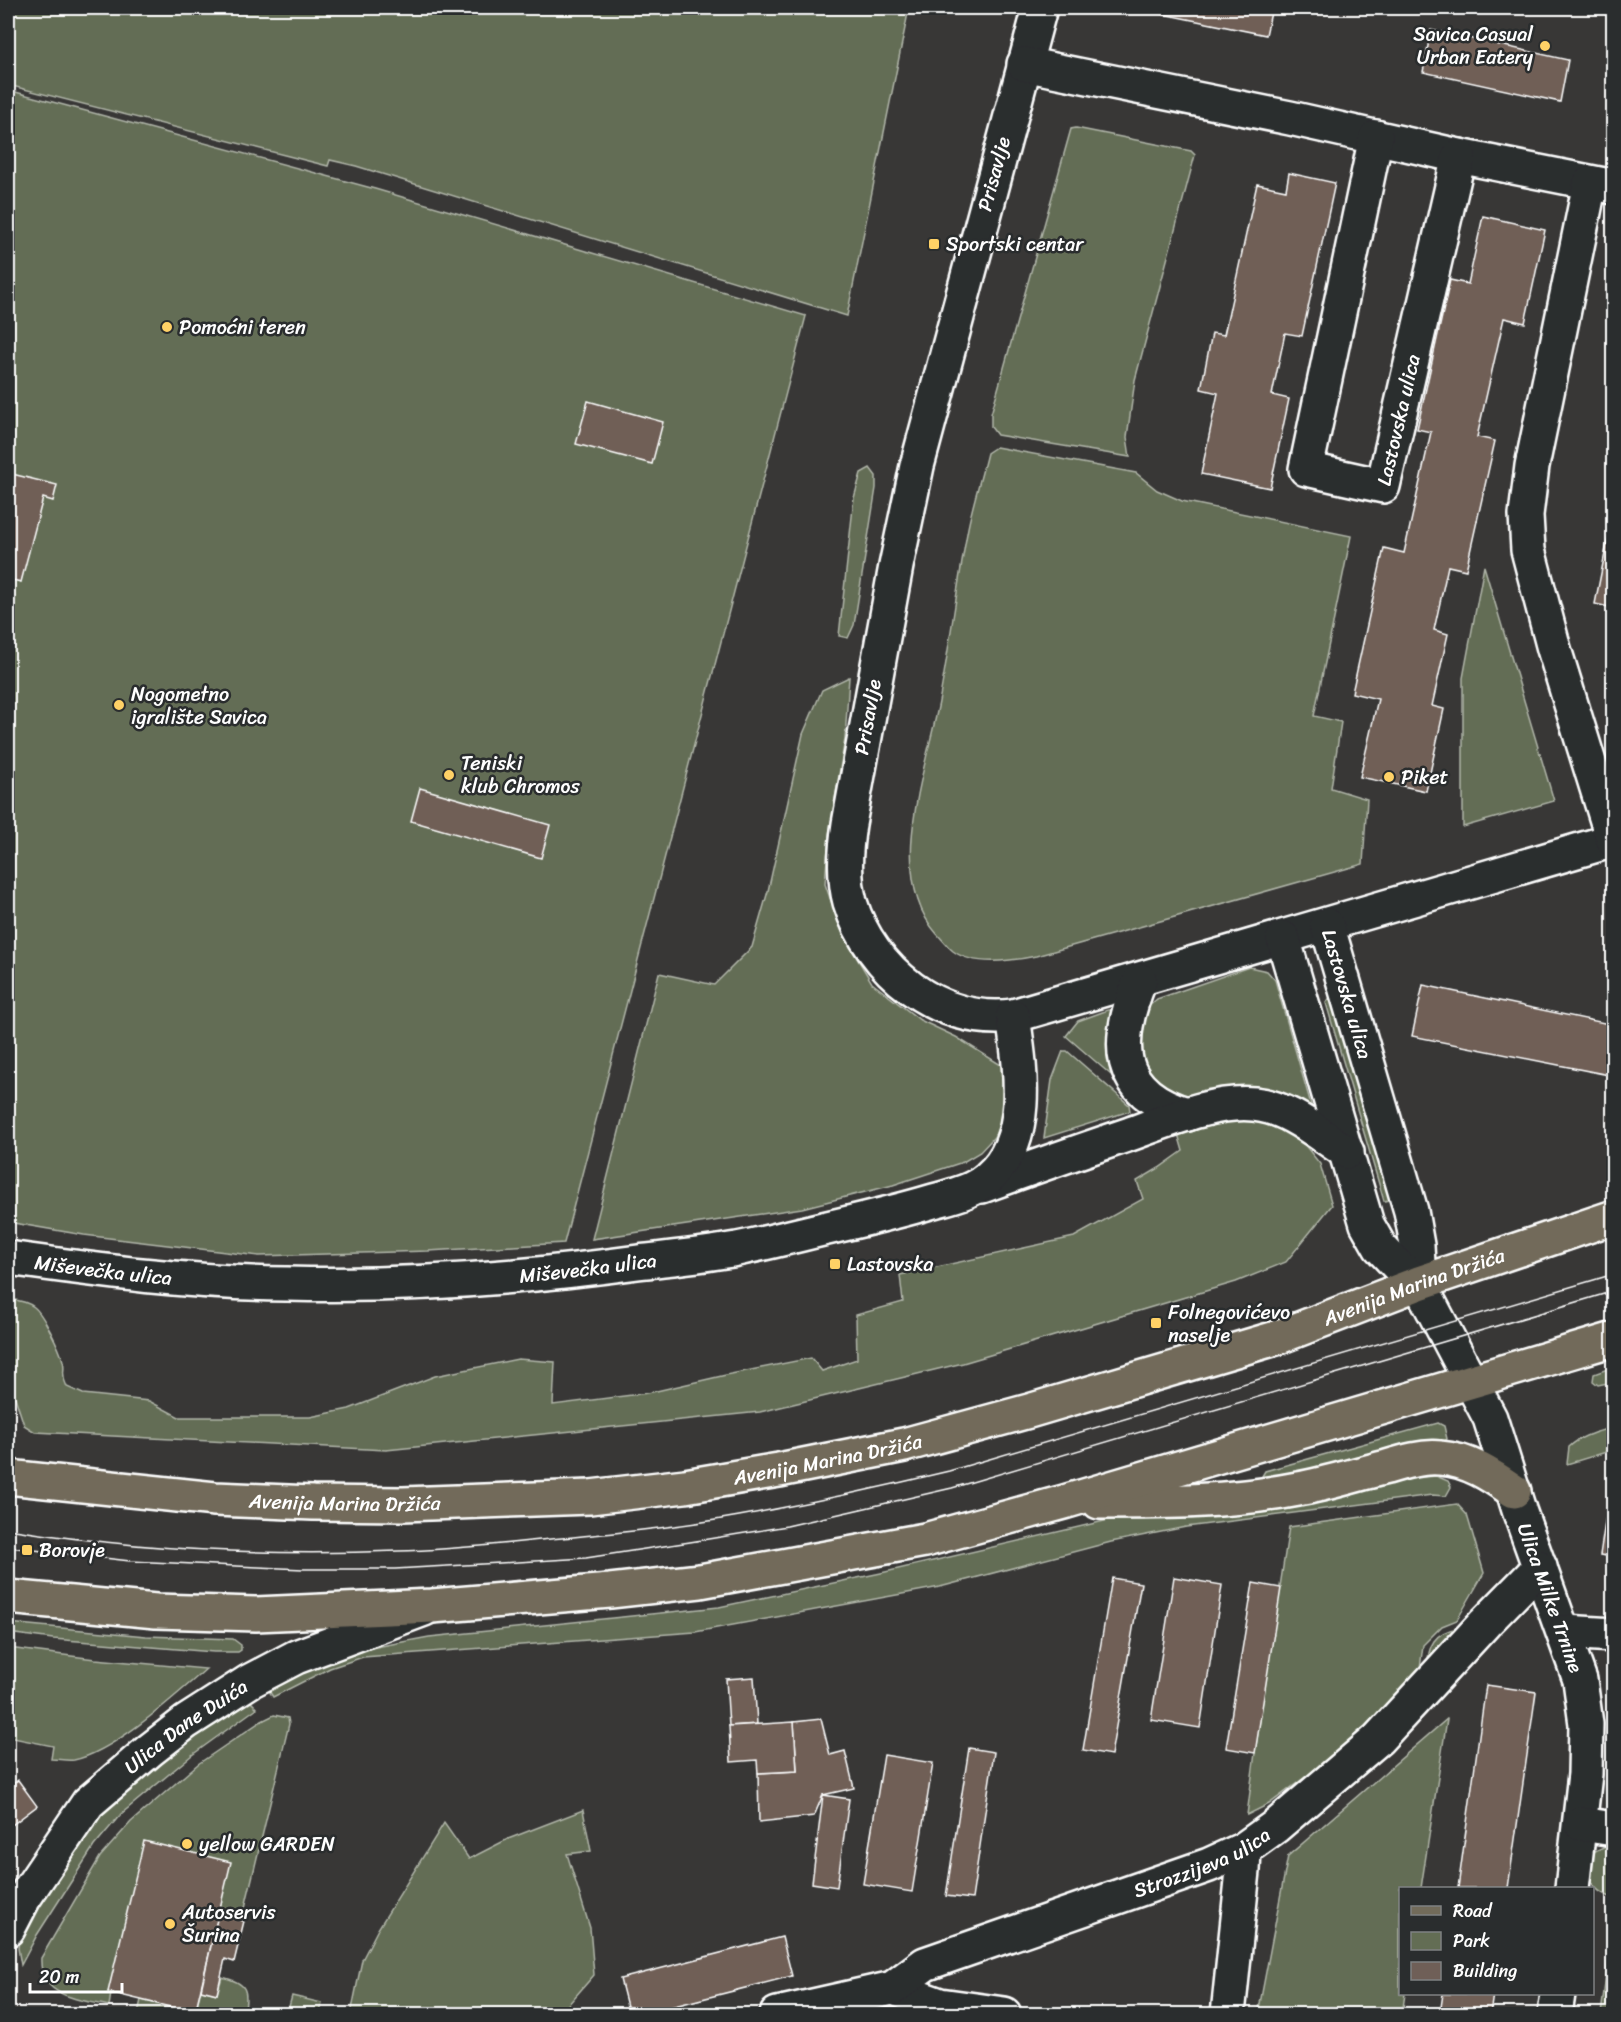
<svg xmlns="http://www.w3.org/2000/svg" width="1621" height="2022" font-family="Sriracha,sans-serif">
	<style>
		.green { fill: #636d54; stroke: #b1b6aa; stroke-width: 1.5 }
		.building { fill: #6f5f57; stroke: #fff; stroke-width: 1.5 }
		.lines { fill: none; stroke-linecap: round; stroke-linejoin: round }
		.minor-casing { stroke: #fff; stroke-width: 38 }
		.major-casing { stroke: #fff; stroke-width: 38 }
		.minor { stroke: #2a2d2e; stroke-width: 33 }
		.major { stroke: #726b5a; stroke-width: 33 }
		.tram { stroke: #fff; stroke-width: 1.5 }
		.poi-dot { fill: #ffd166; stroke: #2a2d2e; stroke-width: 2 }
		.labels { text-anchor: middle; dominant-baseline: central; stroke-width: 5; stroke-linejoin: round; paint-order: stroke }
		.poi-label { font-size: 20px; fill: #fff; stroke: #2a2d2e; text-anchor: start }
		.street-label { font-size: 20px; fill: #fff; stroke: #2a2d2e }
	</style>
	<rect width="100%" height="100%" fill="#383736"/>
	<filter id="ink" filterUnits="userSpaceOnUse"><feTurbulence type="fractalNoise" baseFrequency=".0167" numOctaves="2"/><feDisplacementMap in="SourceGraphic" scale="12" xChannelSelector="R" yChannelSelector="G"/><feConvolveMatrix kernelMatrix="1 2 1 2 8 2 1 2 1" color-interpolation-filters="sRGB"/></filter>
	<g filter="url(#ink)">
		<!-- green -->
		<g class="green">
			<path d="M8,8H909L847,316L356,166L330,160L328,166L8,85Z"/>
			<path d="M8,90L375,189L806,316L564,1243L428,1251L259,1256L84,1235L8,1222Z"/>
			<path d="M1076,128L1191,151L1195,155L1135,380L1127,437L1130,457L997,435L991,427V414L1071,129Z"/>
			<path d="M996,447L1136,473L1157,490L1182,501L1351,536L1314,716L1341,722L1331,788L1367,799L1363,864L1036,956C1012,961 974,967 953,951C947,946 942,939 937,934C885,876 926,770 939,702C950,644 957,586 968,528C973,503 981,478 987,453Z"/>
			<path d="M870,468L876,476V488L854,625L848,638L839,636L854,498L861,473Z"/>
			<path d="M1484,566L1554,801L1463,827V678Z"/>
			<path d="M849,677L845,739L829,835L825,884L843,935L872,983L920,1020L956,1037L1001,1065L1007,1085L1005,1111L994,1137L980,1152L963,1162L893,1185L802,1208L592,1239L659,973L714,985L752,947L768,891L803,734L822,690Z"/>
			<path d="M1249,967L1267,971L1275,980L1312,1108L1308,1111L1179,1097L1148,1079L1137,1046L1146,1009L1157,999Z"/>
			<path d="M1329,999L1335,1001L1393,1199L1384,1201L1326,1003Z"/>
			<path d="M1108,1010H1113L1116,1012L1125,1087L1066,1036L1078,1021Z"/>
			<path d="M1063,1051H1067L1129,1105L1130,1111L1044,1138L1052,1080Z"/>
			<path d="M1233,1118L1257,1120L1280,1128L1304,1144L1320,1164L1332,1205L1286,1262L1236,1282L963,1363L760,1412L386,1450L35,1432L24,1425L13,1391L8,1360V1299C16,1300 27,1301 34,1307C43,1314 60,1349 63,1361C66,1371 60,1373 67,1387L83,1394L149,1401L179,1417H310L349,1409L435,1376L518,1359L555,1362L553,1405L648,1393L726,1375L811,1358L822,1371L857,1359L856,1315L903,1302L900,1275L1074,1237L1143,1199L1137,1181L1159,1168L1183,1151L1178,1134L1198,1124Z"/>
			<path d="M1613,1367V1382L1598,1385L1593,1381L1594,1374Z"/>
			<path d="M1438,1423L1444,1426L1447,1439L1442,1443L1287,1479L1264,1481L1262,1476L1265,1471Z"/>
			<path d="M1613,1427V1450L1567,1464L1569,1447C1582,1435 1597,1432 1613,1427Z"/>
			<path d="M1436,1476L1448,1481L1451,1487L1446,1496L1432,1495L1186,1527L1111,1542L940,1587L695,1632L363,1657L330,1668L273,1697L262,1680L355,1651L429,1637L719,1607L881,1573L1143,1512L1305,1503L1415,1478Z"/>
			<path d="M1457,1504L1467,1515L1484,1573L1457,1620L1442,1626L1423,1645L1420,1668L1381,1712L1328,1760L1269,1804L1247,1815L1255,1753L1289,1527Z"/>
			<path d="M8,1623L146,1636L233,1639L241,1645V1650L238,1652H214L53,1639L8,1633Z"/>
			<path d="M1458,1628L1427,1668C1428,1646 1434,1632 1458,1628Z"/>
			<path d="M8,1648L95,1659L206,1669C175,1696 114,1752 74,1760C67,1761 58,1759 51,1759L53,1746L8,1737Z"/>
			<path d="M243,1694L257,1708L192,1755L121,1814L94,1846L37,1935L21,1965L18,1948L20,1933L91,1812Z"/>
			<path d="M274,1715L288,1718L289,1724L242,1920L218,1915L108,1992L111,1993L109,2006C79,1999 39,1998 41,1958L100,1857L131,1822L198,1764L260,1722Z"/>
			<path d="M1447,1719L1421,1888H1400V1994H1405L1402,2014H1258L1288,1856Z"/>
			<path d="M583,1810L591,1851L567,1854L590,1928L594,1975L560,2014H351L362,1960L378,1929L444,1823L469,1859L508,1839Z"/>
			<path d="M1612,1843L1611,1856L1614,1857L1613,1898C1588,1889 1584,1875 1595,1851Z"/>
			<path d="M1613,1923V2014H1601Z"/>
			<path d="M222,1977C247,1983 249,1990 244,2014H146L138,2013L141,2000L195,2013L201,1990L217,1994Z"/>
			<path d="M292,1996L322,2003L320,2014H287Z"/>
		</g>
		<!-- building -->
		<g class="building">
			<path d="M1144,8H1272L1266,35L1143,10Z"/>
			<path d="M1431,30L1568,60L1560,102L1423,72Z"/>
			<path d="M1289,173L1335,183L1302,336L1285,333L1272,395L1289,399L1270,488L1201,474L1218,393L1201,389L1212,333L1224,335L1257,184L1286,190Z"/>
			<path d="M1483,216L1545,230L1525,323L1504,318L1477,437L1495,441L1466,570L1448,566L1434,630L1448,634L1432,706L1444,709L1426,791L1360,777L1378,699L1352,693L1384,548L1404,553L1431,432L1417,429L1450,280L1468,284Z"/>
			<path d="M588,401L663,422L652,464L576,444Z"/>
			<path d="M8,473L57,485L53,501L43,498L21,582L8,579Z"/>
			<path d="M1609,533L1614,534V608L1595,604Z"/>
			<path d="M420,788L550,825L541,858L411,821Z"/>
			<path d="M1423,985L1614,1025V1076L1412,1036Z"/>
			<path d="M1608,1503L1614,1504V1557L1600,1555Z"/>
			<path d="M1174,1577L1222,1585L1200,1728L1151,1720Z"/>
			<path d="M1112,1578L1141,1583L1111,1755L1083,1750Z"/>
			<path d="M1253,1583L1281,1588L1255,1753L1226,1748Z"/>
			<path d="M754,1677L757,1724L729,1726L726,1679Z"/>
			<path d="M1486,1685L1536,1692L1508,1888H1458Z"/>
			<path d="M821,1719L830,1755L845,1751L854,1788L823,1795L814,1816L759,1822L758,1773L797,1771L794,1722Z"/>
			<path d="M794,1722L797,1771L758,1773L757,1760L731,1762L729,1726Z"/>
			<path d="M969,1748L994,1752L972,1899L946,1896Z"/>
			<path d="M884,1755L933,1763L912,1892L863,1884Z"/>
			<path d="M18,1780L37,1806L8,1828V1788Z"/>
			<path d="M823,1795L849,1799L837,1887L812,1883Z"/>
			<path d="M144,1841L231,1862L195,2013L108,1992Z"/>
			<path d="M218,1915L244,1921L234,1962L225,1959L217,1994L201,1990Z"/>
			<path d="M782,1937L792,1976L643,2014H629L620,1979Z"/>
			<path d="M1443,1994H1493L1490,2014H1440Z"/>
		</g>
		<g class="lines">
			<defs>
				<g id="minor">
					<path d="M1040,8L917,466L896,566L849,824C845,850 843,877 850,902C871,971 939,1025 1013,1016L1614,840"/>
					<path d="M1024,64L1290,118L1459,156L1614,187"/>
					<path id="s1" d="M1376,137L1306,469L1383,486L1459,156"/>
					<path d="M1590,183L1532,466L1526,515L1528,550L1554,649L1613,840"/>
					<path id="s2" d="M1327,925L1411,1211L1417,1245L1419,1283"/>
					<path id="s3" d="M1283,938L1367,1224L1380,1247L1399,1267L1419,1283L1490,1418L1519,1510L1580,1680L1586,1724L1585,1774L1572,1888"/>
					<path d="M1140,980C1115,1041 1113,1092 1187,1114"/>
					<path d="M982,1186C1031,1168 1080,1151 1130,1134C1166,1121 1215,1100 1254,1104C1289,1107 1319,1134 1347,1152"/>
					<path id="s4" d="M8,1258C100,1271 193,1283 287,1284C404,1287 522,1278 638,1262C671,1258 704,1255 737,1249C771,1242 805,1233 840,1225C870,1218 900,1211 930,1202C951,1196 973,1192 989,1177C1033,1139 1020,1066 1013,1016"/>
					<path d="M1564,1632L1614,1635"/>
					<path d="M1581,1824L1614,1829"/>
					<path id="s5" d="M8,1929L24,1898L88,1803L150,1750L186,1722L250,1681L296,1657L424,1609"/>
					<path d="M893,1988L940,2005L1004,2014"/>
					<path id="s6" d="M777,2014L893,1988L925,1964L1209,1865L1244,1849L1276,1826L1378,1739L1485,1623L1540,1567"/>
					<path d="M1228,2014L1243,1871L1244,1849"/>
					<path d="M1555,2014L1558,1994"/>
				</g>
				<g id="major">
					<path id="s7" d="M8,1477L215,1499L313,1503L403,1504L590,1497L685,1486L779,1470L904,1445L1029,1411L1276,1338L1419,1283L1614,1217"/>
					<path d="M1099,1502C1166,1502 1232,1502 1298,1489C1328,1484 1357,1474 1387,1467C1403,1462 1423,1456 1440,1458C1469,1460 1491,1475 1514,1491"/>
					<path d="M8,1597L156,1611L256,1614L432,1606L610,1591L700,1581L925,1540L1064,1502L1614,1339"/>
				</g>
			</defs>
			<!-- minor casing -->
			<use href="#minor" class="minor-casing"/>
			<!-- major casing -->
			<use href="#major" class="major-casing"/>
			<!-- minor -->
			<use href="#minor" class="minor"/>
			<!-- major -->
			<use href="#major" class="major"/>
			<!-- tram -->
			<g class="tram">
				<path d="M8,1529C136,1550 268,1556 398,1551C445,1550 493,1545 540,1540C607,1534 673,1528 739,1516C809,1503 879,1488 949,1471L1614,1274"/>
				<path d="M8,1547L130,1561L303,1569H395L586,1558L690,1542L787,1526L952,1488L1614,1291"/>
			</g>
		</g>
	</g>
	<!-- markers -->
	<g class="poi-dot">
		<circle cx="1545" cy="46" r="6"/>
		<rect x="928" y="238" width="12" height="12" rx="3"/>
		<circle cx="167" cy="327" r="6"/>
		<circle cx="119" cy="705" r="6"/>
		<circle cx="449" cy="775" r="6"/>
		<circle cx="1389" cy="777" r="6"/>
		<rect x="829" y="1258" width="12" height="12" rx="3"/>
		<rect x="1150" y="1317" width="12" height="12" rx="3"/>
		<rect x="21" y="1544" width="12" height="12" rx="3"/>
		<circle cx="187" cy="1844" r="6"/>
		<circle cx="170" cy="1924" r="6"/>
	</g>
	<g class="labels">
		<!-- poi labels -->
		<g class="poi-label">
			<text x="1533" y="34" text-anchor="end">Savica Casual<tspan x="1533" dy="23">Urban Eatery</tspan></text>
			<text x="946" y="244">Sportski centar</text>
			<text x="179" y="327">Pomoćni teren</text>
			<text x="131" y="694">Nogometno<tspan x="131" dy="23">igralište Savica</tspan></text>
			<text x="461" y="763">Teniski<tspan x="461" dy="23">klub Chromos</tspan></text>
			<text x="1401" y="777">Piket</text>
			<text x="847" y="1264">Lastovska</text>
			<text x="1168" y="1312">Folnegovićevo<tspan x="1168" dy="23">naselje</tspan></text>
			<text x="39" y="1550">Borovje</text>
			<text x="199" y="1844">yellow GARDEN</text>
			<text x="182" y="1912">Autoservis<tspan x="182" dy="23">Šurina</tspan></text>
		</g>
		<!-- street labels -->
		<g class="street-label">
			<text transform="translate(994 174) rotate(-75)">Prisavlje</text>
			<text stroke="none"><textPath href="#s1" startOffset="486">Lastovska ulica</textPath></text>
			<text transform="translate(868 717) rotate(-80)">Prisavlje</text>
			<text stroke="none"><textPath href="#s2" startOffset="72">Lastovska ulica</textPath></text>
			<text stroke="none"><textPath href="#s4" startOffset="582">Miševečka ulica</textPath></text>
			<text stroke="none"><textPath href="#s4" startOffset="96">Miševečka ulica</textPath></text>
			<text stroke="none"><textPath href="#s7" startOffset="1436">Avenija Marina Držića</textPath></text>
			<text stroke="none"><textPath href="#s7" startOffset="824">Avenija Marina Držića</textPath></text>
			<text stroke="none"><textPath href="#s7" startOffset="338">Avenija Marina Držića</textPath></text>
			<text stroke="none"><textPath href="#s3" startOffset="720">Ulica Milke Trnine</textPath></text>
			<text stroke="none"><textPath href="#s5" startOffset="274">Ulica Dane Duića</textPath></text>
			<text stroke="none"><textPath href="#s6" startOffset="454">Strozzijeva ulica</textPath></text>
		</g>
	</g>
	<!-- margin -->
	<rect width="1621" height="2022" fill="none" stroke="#2a2d2e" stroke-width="30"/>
	<rect x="15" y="15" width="1591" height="1992" fill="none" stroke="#fff" stroke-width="2" filter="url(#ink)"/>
	<!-- legend -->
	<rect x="1399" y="1887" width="195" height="108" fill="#2a2d2e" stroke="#7f8182" stroke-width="1.5"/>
	<rect x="1411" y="1906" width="30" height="9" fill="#726b5a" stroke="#7f8182" stroke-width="1.5"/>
	<text x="1453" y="1917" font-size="18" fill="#ffffff">Road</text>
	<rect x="1411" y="1932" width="30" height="18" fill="#636d54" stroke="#7f8182" stroke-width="1.5"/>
	<text x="1453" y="1947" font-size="18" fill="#ffffff">Park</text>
	<rect x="1411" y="1962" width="30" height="18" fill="#6f5f57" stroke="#7f8182" stroke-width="1.5"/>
	<text x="1453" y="1977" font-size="18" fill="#ffffff">Building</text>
	<!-- scale -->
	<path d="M30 1983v9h92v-9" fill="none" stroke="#ffffff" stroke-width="3"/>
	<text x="39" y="1983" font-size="18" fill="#ffffff" stroke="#2a2d2e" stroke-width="4.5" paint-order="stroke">20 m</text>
</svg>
